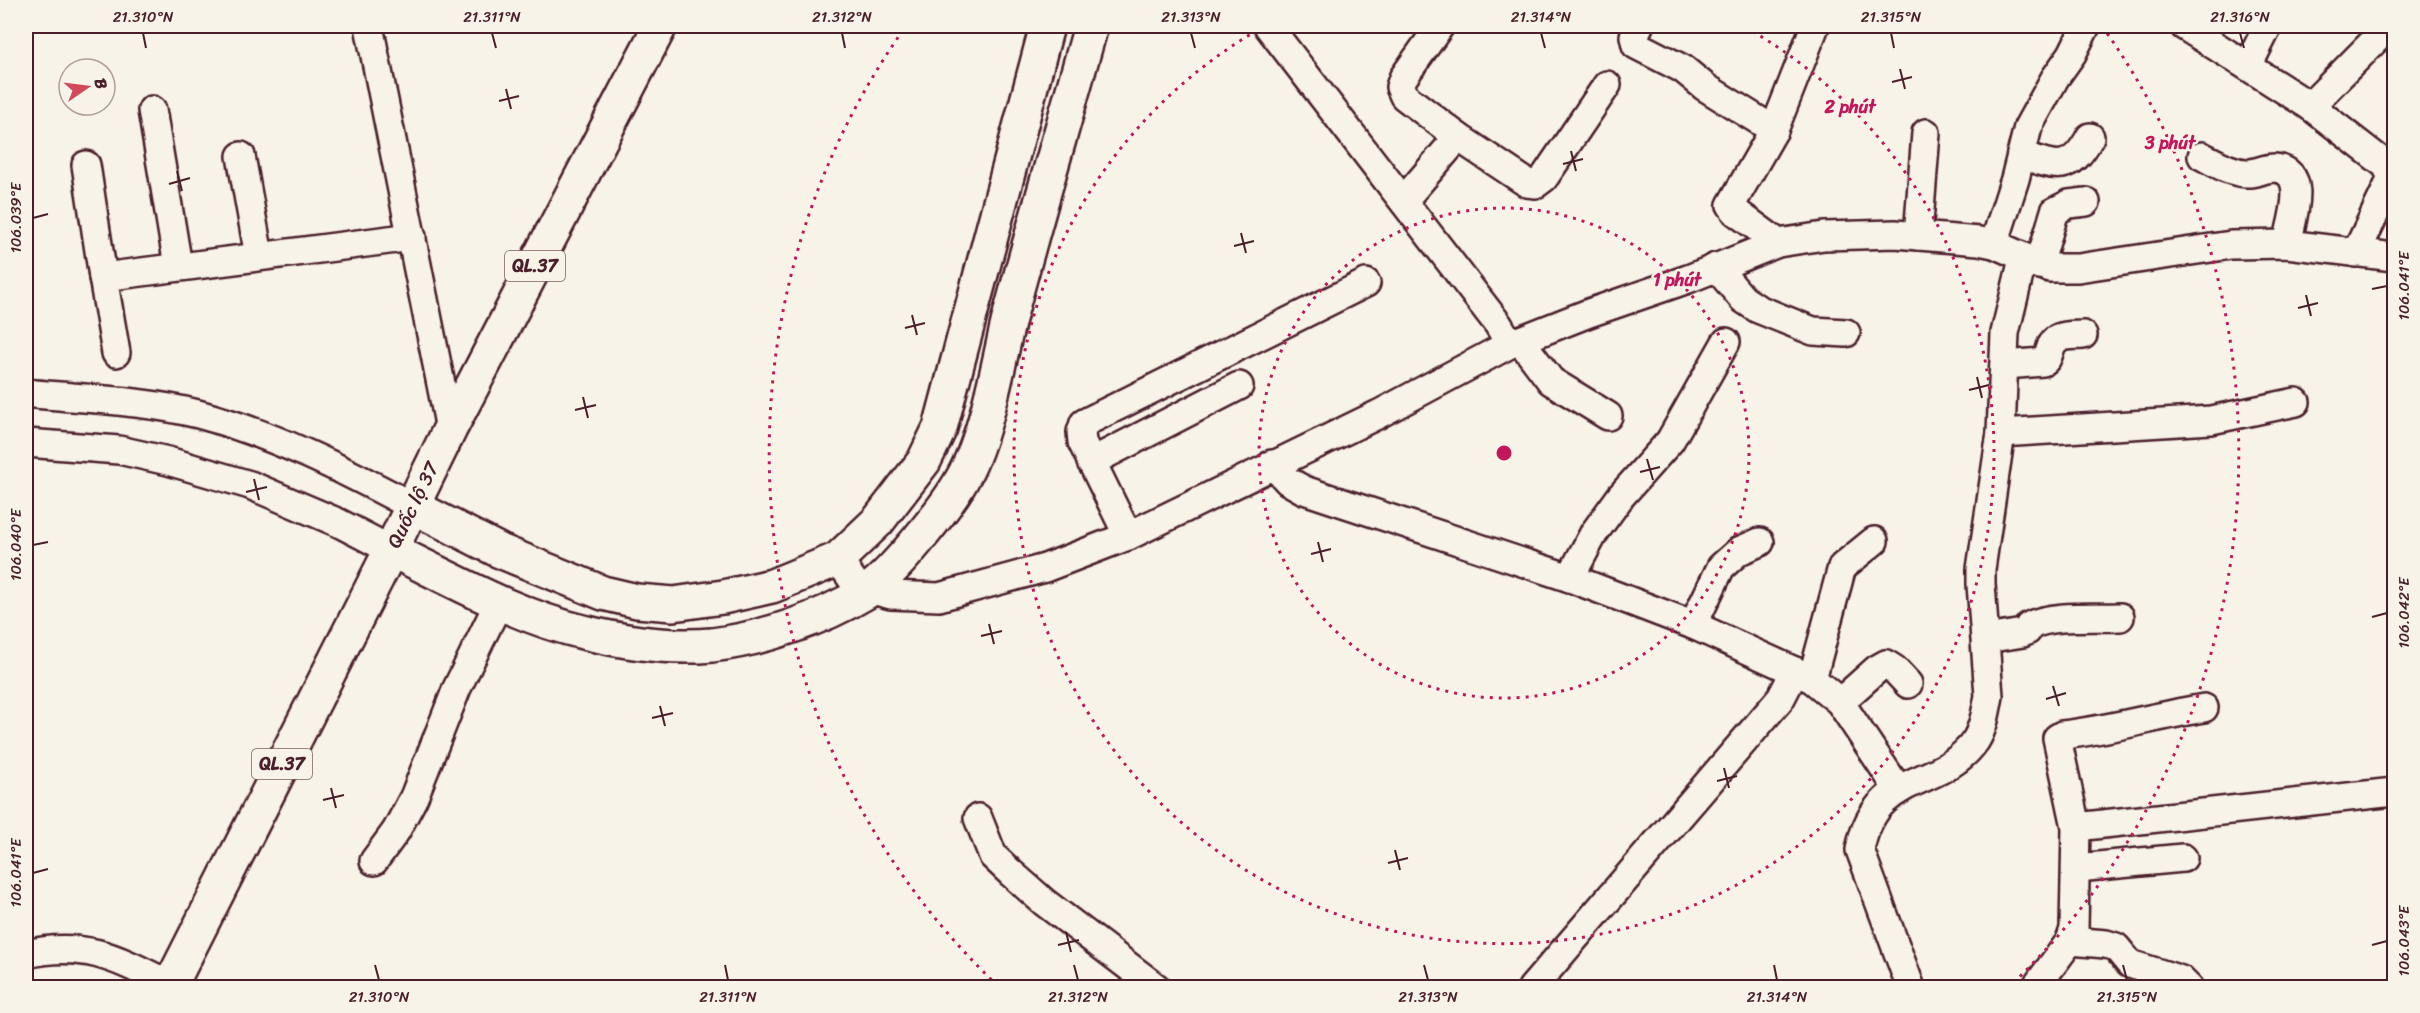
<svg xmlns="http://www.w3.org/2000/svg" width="2420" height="1013" font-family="Sriracha,sans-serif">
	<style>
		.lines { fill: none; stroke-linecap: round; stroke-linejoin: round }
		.minor-casing { stroke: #4a1f2b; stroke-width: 32 }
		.major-casing { stroke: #4a1f2b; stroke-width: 38 }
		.highway-casing { stroke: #4a1f2b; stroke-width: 38 }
		.minor { stroke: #f7f3e8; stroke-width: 27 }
		.major { stroke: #f7f3e8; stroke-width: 33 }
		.highway { stroke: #f7f3e8; stroke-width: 33 }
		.ticks { fill: none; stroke: #4a1f2b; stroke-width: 2 }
		.ring { fill: none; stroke: #c2185b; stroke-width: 3; stroke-dasharray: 3 6 }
		.labels { text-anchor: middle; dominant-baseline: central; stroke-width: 5; stroke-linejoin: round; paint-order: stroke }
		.shield { fill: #f7f3e8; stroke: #7e5f64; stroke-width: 1.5 }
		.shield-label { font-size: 18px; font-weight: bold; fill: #4a1f2b }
		.street-label { font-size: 20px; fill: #4a1f2b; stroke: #f7f3e8 }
		.centre { fill: #c2185b; stroke: #f7f3e8; stroke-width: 3 }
		.ring-label { font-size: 18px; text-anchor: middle; font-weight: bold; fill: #c2185b; stroke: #f7f3e8; stroke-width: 5; stroke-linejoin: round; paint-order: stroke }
		.neatline { fill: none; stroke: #4a1f2b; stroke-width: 2 }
		.ticks-label { font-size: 15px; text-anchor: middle; fill: #4a1f2b }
	</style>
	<rect width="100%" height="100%" fill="#f7f3e8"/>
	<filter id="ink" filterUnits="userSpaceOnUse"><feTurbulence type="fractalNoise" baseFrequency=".0167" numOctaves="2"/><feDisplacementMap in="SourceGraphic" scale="12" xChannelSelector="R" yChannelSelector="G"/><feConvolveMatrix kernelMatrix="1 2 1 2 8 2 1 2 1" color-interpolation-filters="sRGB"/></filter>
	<g filter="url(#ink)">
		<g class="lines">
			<defs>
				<g id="minor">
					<path d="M369,26L450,429"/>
					<path d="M1268,26L1498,324L1510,344L1589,313L1688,279L1778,243L1824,236L1895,234L1979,241L1994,244L2049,268H2078L2231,245L2287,244L2394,257"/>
					<path d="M1440,26L1403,78L1400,87L1404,96L1458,137L1527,183L1536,184L1544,178L1607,85"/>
					<path d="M1639,26L1634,36L1636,45L1683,69L1705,87L1774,130"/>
					<path d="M2184,26L2310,106L2386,165L2391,176L2390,182L2356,253"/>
					<path d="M2248,66L2268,26"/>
					<path d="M2310,106L2389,26"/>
					<path d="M152,110L178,266"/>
					<path d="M2021,154C2055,167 2070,174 2090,137"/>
					<path d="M241,156L259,256"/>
					<path d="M2202,156C2216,163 2230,172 2246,173C2256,174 2264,168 2274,168C2311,170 2291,222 2287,244"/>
					<path d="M86,165L103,277"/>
					<path d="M1404,200L1458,137"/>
					<path d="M1918,236L1926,133"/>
					<path d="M1778,243L1736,212L1731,205L1774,130L1815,26"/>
					<path d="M1994,244L2015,179L2028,127L2055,78L2072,54L2086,26"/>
					<path d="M2039,265L2055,211L2069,204L2086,202"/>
					<path d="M1716,267L1743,299L1758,309L1813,331L1846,333"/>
					<path d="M1520,340L1551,381L1608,416"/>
					<path d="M116,353L103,277L412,237"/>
					<path d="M2005,365L2043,362C2048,359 2048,356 2050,350C2054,333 2069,336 2083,335"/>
					<path d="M26,393C83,399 142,400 198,414C273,434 344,470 412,506"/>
					<path d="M2001,433L2211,420L2296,402"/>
					<path d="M26,443L119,450L168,461L250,485L339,523L391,550"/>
					<path d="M1091,462L1239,386"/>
					<path d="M1272,464L1288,481L1304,490L1570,578L1693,625L1812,679L1840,702L1898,789"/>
					<path d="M1128,536L1082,442L1081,432L1084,423L1366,283"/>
					<path d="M838,559L854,582L861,587L891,595L939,597L1045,568L1128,536L1379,414L1510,344"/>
					<path d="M1570,578L1594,533L1621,496L1670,441L1726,342"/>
					<path d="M1693,625L1721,567L1739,551L1760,542"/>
					<path d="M1986,639L2023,633L2027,631L2029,626C2051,614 2095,618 2120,617"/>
					<path d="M1812,679L1842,567L1874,541"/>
					<path d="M1840,702L1877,669L1886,664L1894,669L1908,684"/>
					<path d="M978,818L993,856L1011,873L1044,902L1157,988"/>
					<path d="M2076,827L2394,792"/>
					<path d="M374,861L396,831L414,797L457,688L499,602"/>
					<path d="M2077,868L2183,858"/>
					<path d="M2070,941L2106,944L2116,947L2130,964L2181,980L2189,988"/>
					<path d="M26,954C85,940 118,959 170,985"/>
					<path d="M1532,988L1781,698L1795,671"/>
					<path d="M1911,988L1860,850C1875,769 1941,791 1976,740C1984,727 1986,711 1989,696L1981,584V569L2001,433L2005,333L2023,259"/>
					<path d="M2035,988L2070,941L2074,929L2076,827L2057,738L2062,735C2110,730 2156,716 2204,708"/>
				</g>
				<g id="major">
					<path d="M412,506L500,551L603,593L637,601L673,604L723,597L772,586L838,559L878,521L924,461L940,428L1047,26"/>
					<path d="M391,550C453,580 516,616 583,632C624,642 669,649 712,645C763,639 821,619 866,592C892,575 945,509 961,481C986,439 997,368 1009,319C1035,221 1064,123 1091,26"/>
				</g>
				<path id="highway" d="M169,988L391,550L450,429L660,26"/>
			</defs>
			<!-- minor casing -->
			<use href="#minor" class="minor-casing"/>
			<!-- major casing -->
			<use href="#major" class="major-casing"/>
			<!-- highway casing -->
			<use href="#highway" class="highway-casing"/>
			<!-- minor -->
			<use href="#minor" class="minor"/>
			<!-- major -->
			<use href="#major" class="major"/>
			<!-- highway -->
			<use href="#highway" class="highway"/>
		</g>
	</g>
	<!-- ticks -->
	<path class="ticks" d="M143,33L146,48M492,33L496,48M842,33L845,48M1191,33L1195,48M1541,33L1545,48M1891,33L1894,48M2240,33L2244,48M1900,69L1905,89M1892,82L1912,77M506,89L511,109M499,101L519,96M1571,151L1576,171M1563,164L1583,159M177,171L182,191M169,184L190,178M33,218L48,214M1241,233L1246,253M1234,246L1254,241M2372,289L2387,286M2306,295L2311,316M2298,308L2318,303M912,315L917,335M905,328L925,323M1977,377L1982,398M1969,390L1989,385M583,397L588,418M575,410L596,405M1647,459L1653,480M1640,472L1660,467M254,479L259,500M246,492L267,487M1318,542L1323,562M33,545L48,542M1311,554L1331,549M2372,617L2387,613M989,624L994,644M981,636L1002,631M2053,686L2059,706M2046,699L2066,693M660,706L665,726M652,718L673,713M1724,768L1729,788M1717,781L1737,776M331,788L336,808M323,800L344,795M1395,850L1400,870M1388,863L1408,858M33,873L48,869M1066,932L1071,952M1058,945L1079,940M2372,945L2387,941M375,965L379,980M725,965L728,980M1074,965L1078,980M1424,965L1428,980M1774,965L1777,980M2123,965L2127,980"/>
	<!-- distance rings -->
	<g class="ring">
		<circle cx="1504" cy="453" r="245"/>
		<path d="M1745 27A490 490 0 1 1 1263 27"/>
		<path d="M998 986A735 735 0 0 1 906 26M2102 26A735 735 0 0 1 2010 986"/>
	</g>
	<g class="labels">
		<!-- shield labels -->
		<g class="shield">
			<rect x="505" y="251" width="60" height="30" rx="4.5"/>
			<rect x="252" y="749" width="60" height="30" rx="4.5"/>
		</g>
		<g class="shield-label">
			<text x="535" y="266">QL.37</text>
			<text x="282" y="764">QL.37</text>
		</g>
		<!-- street labels -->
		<g class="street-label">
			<text transform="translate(413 505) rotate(-64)">Quốc lộ 37</text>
		</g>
	</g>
	<circle cx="1504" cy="453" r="9" class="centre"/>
	<g class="ring-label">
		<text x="1850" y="113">2 phút</text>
		<text x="2170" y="149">3 phút</text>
		<text x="1677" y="286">1 phút</text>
	</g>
	<!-- margin -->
	<rect width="2420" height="1013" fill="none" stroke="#f7f3e8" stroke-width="66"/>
	<!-- north arrow -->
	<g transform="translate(87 87) rotate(76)"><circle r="28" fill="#f7f3e8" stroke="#b29e9c" stroke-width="1.5"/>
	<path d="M0-4.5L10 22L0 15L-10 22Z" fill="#d1495b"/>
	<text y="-9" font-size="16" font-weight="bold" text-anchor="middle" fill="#4a1f2b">B</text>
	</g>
	<rect x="33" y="33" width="2354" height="947" class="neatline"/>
	<g class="ticks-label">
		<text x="143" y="22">21.310°N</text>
		<text x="492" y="22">21.311°N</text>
		<text x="842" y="22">21.312°N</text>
		<text x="1191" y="22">21.313°N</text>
		<text x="1541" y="22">21.314°N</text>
		<text x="1891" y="22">21.315°N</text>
		<text x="2240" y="22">21.316°N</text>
		<text transform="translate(16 218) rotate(-90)" y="5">106.039°E</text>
		<text transform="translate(2404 286) rotate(-90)" y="5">106.041°E</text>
		<text transform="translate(16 545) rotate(-90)" y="5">106.040°E</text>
		<text transform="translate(2404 613) rotate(-90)" y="5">106.042°E</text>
		<text transform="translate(16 873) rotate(-90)" y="5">106.041°E</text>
		<text transform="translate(2404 941) rotate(-90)" y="5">106.043°E</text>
		<text x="379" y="1002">21.310°N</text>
		<text x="728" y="1002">21.311°N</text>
		<text x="1078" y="1002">21.312°N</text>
		<text x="1428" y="1002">21.313°N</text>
		<text x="1777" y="1002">21.314°N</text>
		<text x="2127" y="1002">21.315°N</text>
	</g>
</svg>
